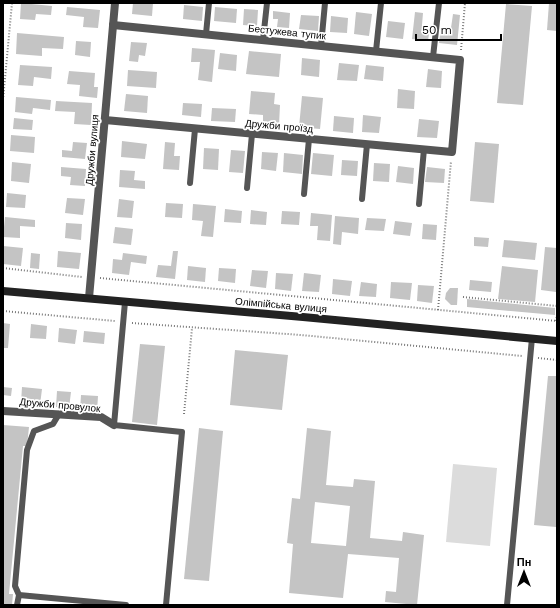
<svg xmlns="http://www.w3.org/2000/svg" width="560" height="608" font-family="'Work Sans',sans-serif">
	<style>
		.green { fill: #dcdcdc }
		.building { fill: #c4c4c4; fill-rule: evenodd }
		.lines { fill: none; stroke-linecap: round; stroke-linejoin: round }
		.path { stroke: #777; stroke-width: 2; stroke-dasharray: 1 2; stroke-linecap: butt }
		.service { stroke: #555; stroke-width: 6 }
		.minor { stroke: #555; stroke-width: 8 }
		.secondary { stroke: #222; stroke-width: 8 }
		.labels { text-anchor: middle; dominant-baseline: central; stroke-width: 3.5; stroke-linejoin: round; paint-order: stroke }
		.street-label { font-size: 10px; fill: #000; stroke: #fff }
	</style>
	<rect width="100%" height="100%" fill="#fff"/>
	<!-- green -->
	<path class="green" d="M453,464L497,468L490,546L446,542Z"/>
	<!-- building -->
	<g class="building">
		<path d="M21,3L52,6L51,15L36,14L35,20L20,19Z"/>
		<path d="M133,3H153L152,16L132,14Z"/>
		<path d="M549,3H557V31L547,30Z"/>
		<path d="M506,4L532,6L523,105L497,103Z"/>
		<path d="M184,5L203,7L202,21L183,19Z"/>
		<path d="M67,7L100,10L98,28L83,27L84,17L66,15Z"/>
		<path d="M215,7L237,9L236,23L214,21Z"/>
		<path d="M244,9L258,10L257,26L243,25Z"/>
		<path d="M273,11L290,13L289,28L277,27L278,19H273Z"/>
		<path d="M356,12L372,14L369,36L354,34Z"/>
		<path d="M415,12L423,13L422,25L430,26L428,41L412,39Z"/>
		<path d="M453,14L460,15L457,45L439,43L441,27L451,28Z"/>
		<path d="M301,15L319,16L318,31L299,29Z"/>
		<path d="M331,16L348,18L347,33L330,32Z"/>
		<path d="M388,21L405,23L403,39L386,37Z"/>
		<path d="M17,33L64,37L63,49L42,48V56L16,54Z"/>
		<path d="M76,41L91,42L90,57L75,55Z"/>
		<path d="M131,42L147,43L145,56L139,55L138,62L129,61Z"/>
		<path d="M192,48L215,50L212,82L198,80L200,62H191Z"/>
		<path d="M249,51L281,54L279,77L246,74Z"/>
		<path d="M220,53L237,55L236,71L218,69Z"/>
		<path d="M302,58L320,60L319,77L301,75Z"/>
		<path d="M339,63L359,65L357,81L337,80Z"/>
		<path d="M20,65L52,67L51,79L34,77L33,86L18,85Z"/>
		<path d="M366,65L384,67L383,81L364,79Z"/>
		<path d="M428,69L442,71L441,88L426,87Z"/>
		<path d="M128,70L157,72L156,88L127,86Z"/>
		<path d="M69,71L95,73L94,87H98L97,98L79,96L80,85L67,84Z"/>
		<path d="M398,89L415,91L414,109L397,108Z"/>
		<path d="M251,91L275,93L274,104L280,105L279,125L263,124V115L249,114Z"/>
		<path d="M126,94L148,96L147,113L124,111Z"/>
		<path d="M302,96L323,98L320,129L299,127Z"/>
		<path d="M16,97L51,100L50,110L33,108L32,114L15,112Z"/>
		<path d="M56,101L92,103L91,125L74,124L75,112L55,111Z"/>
		<path d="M183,103L202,104L201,117L182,115Z"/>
		<path d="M212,108L236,109L235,122L211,121Z"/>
		<path d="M363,115L381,117L379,133L362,132Z"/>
		<path d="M334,116L354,118L353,133L333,131Z"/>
		<path d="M14,118L33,120L32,130L13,129Z"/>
		<path d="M419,119L439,121L437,138L417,137Z"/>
		<path d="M11,135L35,137L34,153L10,151Z"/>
		<path d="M122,141L147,144L145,159L121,157Z"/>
		<path d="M73,142L87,143L85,159L62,157V150L72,151Z"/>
		<path d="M165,142L175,143L174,156H180L179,170L163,169Z"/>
		<path d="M475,142L499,144L494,203L470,201Z"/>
		<path d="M204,148L219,149L218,170L203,169Z"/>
		<path d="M231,150L245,151L243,173L229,172Z"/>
		<path d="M262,152L278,153L276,171L261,169Z"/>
		<path d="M284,153L303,155L302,174L283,172Z"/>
		<path d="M313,153L334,155L332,176L311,174Z"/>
		<path d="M342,160L358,161L357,176L341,175Z"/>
		<path d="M12,162L31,164L29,183L11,181Z"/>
		<path d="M374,163L390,164L389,182L373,181Z"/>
		<path d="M398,166L414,168L413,184L396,182Z"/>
		<path d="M61,167L86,169L85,186L70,185L71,177L61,176Z"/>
		<path d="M427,167L445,169L444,183L425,182Z"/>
		<path d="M120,170L135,171L134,180L145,181V189L119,187Z"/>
		<path d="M7,193L26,195L25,208L6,207Z"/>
		<path d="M67,198L85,199L83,215L65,213Z"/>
		<path d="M119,199L134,201L132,218L117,217Z"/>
		<path d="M166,203L183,204L182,218L165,217Z"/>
		<path d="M193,204L216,206L213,237L201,236L203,221L192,220Z"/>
		<path d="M225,209L242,211L241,223L224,222Z"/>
		<path d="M251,210L267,212L266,225L250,224Z"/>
		<path d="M282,211L300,212L299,225L281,224Z"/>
		<path d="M311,213L332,215L330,241L317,240L318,226H310Z"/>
		<path d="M335,216L359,218L358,234L342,232L341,245L333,244Z"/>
		<path d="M5,217L35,220V227L20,226V238L3,237Z"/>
		<path d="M367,218L386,219L384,231L365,230Z"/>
		<path d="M395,221L412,223L410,236L393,234Z"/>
		<path d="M66,223L82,224L81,240L65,238Z"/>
		<path d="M423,224L437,225L436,240L422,239Z"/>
		<path d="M115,227L133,229L131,245L113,243Z"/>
		<path d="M474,237L489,238L488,247L474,246Z"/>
		<path d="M504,240L537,243L535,260L502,257Z"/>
		<path d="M3,246L23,248L21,266L3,264Z"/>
		<path d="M545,247L557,248L556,292L541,290Z"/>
		<path d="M58,251L81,253L79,269L57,267Z"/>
		<path d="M173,251H178L175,279L156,277L158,265L171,266Z"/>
		<path d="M31,253L40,254L39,269L30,268Z"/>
		<path d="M123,253L147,256L146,264L131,262L129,275L112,273L113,259L122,260Z"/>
		<path d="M188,266L206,268L205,282L187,280Z"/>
		<path d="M502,266L538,270L535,302L498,299Z"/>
		<path d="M219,268L236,269L235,283L218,281Z"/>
		<path d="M252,270L268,271L266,288L250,286Z"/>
		<path d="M276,273L293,274L291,291L275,289Z"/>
		<path d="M304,273L321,275L319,292L302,291Z"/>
		<path d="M333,279L352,281L350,296L332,294Z"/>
		<path d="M470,280L492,282L491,292L469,290Z"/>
		<path d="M361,282L377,284L376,297L359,296Z"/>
		<path d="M391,282L412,283L410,300L390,298Z"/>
		<path d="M418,285L434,286L432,303L417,301Z"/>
		<path d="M450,288H458L457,305H451L445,299L446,293Z"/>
		<path d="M467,299L555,308V315L467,307Z"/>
		<path d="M3,323L10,324L8,348H3Z"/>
		<path d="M31,324L47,326L46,339L30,338Z"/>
		<path d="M59,328L77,330L75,344L58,342Z"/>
		<path d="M84,331L105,333L104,344L83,342Z"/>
		<path d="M140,344L165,346L157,425L132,422Z"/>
		<path d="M235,350L288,355L282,410L230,405Z"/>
		<path d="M548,376H557L556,527L534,525Z"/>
		<path d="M3,387L12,388L11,396L3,395Z"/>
		<path d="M22,387L42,389L40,405L21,403Z"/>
		<path d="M57,391L71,392L69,408L56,407Z"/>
		<path d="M81,395L98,396L97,411L80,410Z"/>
		<path d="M3,425L29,427L27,446H23L9,594H13L12,605H3Z"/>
		<path d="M199,428L223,431L209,581L184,579Z"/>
		<path d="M307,428L331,431L326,485L353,487L354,479L375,481L370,538L402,541L403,532L424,535L417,605L385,602L386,591L396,592L399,558L348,554L343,598L289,593L293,544L287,543L292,498L300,499ZM315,502L350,506L346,546L311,543Z"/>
	</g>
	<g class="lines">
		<!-- path -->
		<g class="path">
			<path d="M461,50L465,3"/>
			<path d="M3,100L12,3"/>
			<path d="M3,268L82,277"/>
			<path d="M100,278L557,321"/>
			<path d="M463,297L557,306"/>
			<path d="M438,310L451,161"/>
			<path d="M3,311L115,321"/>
			<path d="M556,321L557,315"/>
			<path d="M132,323L301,335L522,356"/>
			<path d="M538,358L557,360"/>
			<path d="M184,414L192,328"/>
		</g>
		<!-- service -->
		<g class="service">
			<path d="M206,34L209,3"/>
			<path d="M263,40L267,3"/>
			<path d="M321,46L325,3"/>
			<path d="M376,51L381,3"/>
			<path d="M433,57L439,3"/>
			<path d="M190,183L195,129"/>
			<path d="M247,188L252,134"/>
			<path d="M304,194L309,139"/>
			<path d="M362,199L367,144"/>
			<path d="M419,204L424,149"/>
			<path d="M125,302L114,425L182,432L166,605"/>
			<path d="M19,595L126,605"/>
			<path d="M17,605L19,595L15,586L27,450L34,431L53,424L59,414"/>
			<path d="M507,605L532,338"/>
		</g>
		<!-- minor -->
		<g class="minor">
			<path d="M105,120L452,152L460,60L113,25"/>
			<path d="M89,298L115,3"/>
			<path d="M3,411L101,417L114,425"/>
		</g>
		<!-- secondary -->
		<path class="secondary" d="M3,291L303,317L557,341"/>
	</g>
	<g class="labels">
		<!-- street labels -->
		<g class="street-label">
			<text transform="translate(287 32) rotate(6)">Бестужева тупик</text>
			<text transform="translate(279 126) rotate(5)">Дружби проїзд</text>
			<text transform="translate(92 150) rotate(-85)">Дружби вулиця</text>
			<text transform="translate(281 305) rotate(5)">Олімпійська вулиця</text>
			<text transform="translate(60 405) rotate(5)">Дружби провулок</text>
		</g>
	</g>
	<!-- border -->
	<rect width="560" height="608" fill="none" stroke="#000000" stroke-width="8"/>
	<!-- north arrow -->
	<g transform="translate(524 572)" stroke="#ffffff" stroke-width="3" paint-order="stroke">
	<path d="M0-3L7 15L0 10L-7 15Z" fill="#000000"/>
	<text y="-6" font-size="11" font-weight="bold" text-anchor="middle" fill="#000000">Пн</text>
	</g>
	<!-- scale -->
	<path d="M416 34v6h85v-6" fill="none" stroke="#000000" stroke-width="2"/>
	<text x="422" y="34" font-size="12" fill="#000000" stroke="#ffffff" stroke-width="3" paint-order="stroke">50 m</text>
</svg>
